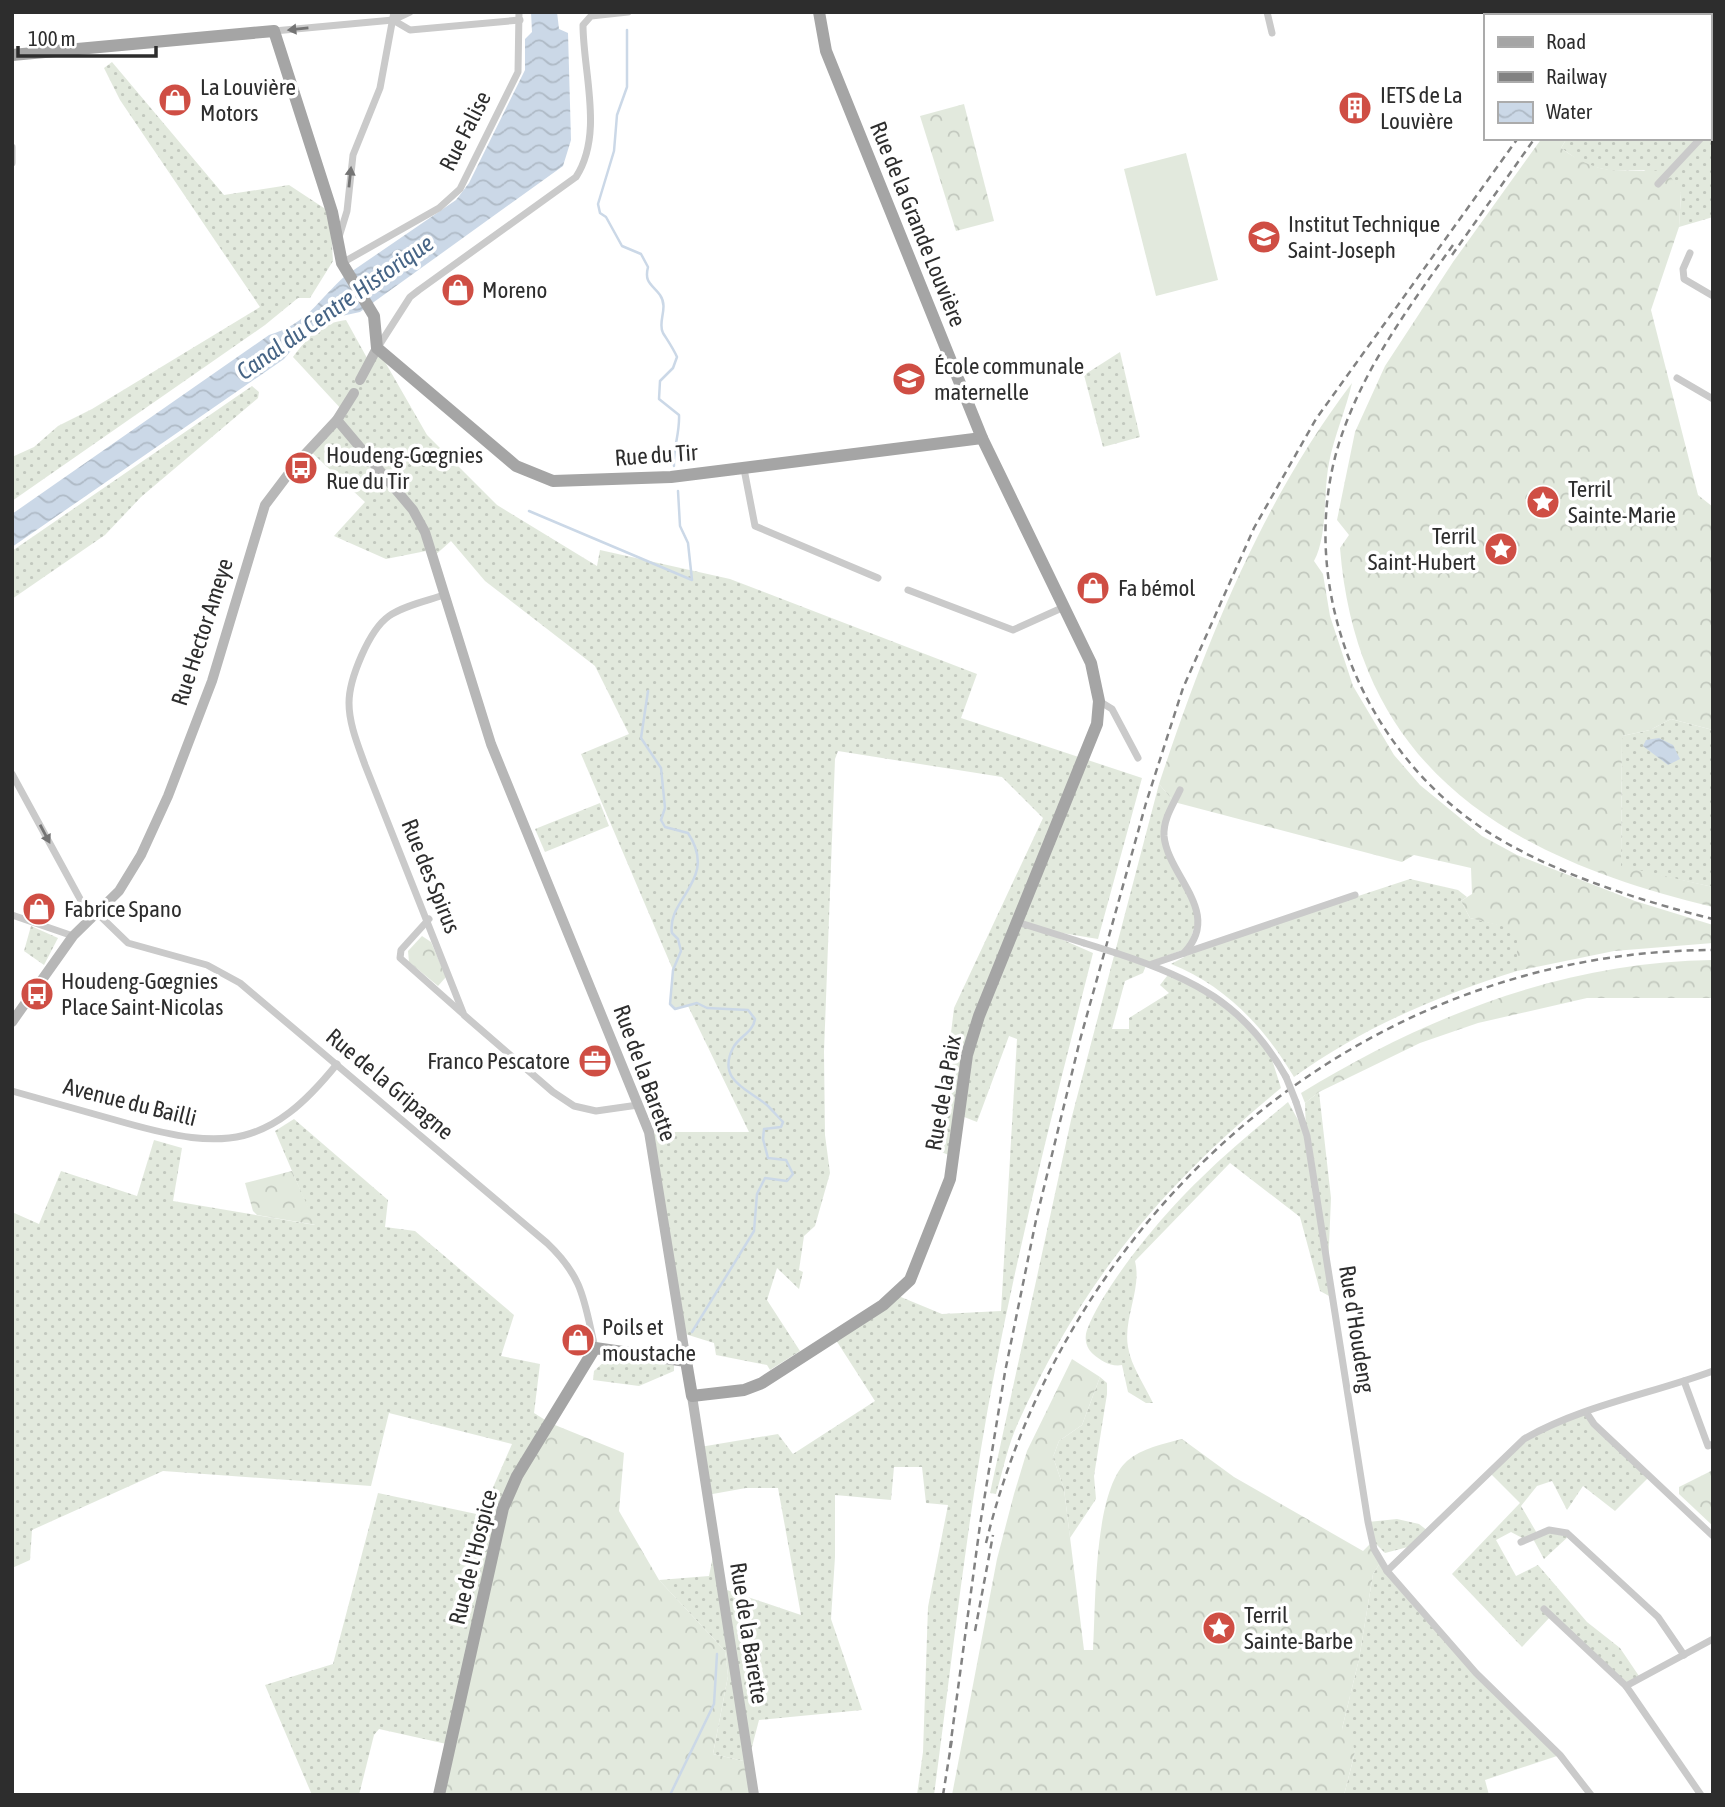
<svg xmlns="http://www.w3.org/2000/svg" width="1725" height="1807" font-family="'Asap Condensed',sans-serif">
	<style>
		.grass { fill: url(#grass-dots) }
		.forest { fill: url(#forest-crowns) }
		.pitch { fill: #e2e9dd }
		.water { fill: url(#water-waves) }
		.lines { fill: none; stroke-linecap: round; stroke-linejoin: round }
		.stream { stroke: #cbd8e7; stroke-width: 2.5 }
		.street { stroke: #cacaca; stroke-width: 7 }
		.secondary { stroke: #b7b7b7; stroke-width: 10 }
		.primary { stroke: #a5a5a5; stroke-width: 12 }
		.rail { stroke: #828282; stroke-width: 2.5; stroke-dasharray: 7 5; stroke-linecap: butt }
		.street-bridge { stroke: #cacaca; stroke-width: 7 }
		.oneway { fill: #747474 }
		.labels { text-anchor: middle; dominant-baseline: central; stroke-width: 7; stroke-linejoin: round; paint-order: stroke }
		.poi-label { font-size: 23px; fill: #2d2d2d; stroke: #fff; text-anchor: start }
		.street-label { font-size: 23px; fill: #2d2d2d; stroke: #fff }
		.water-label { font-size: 24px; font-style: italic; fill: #466485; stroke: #fff }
	</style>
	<defs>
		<pattern id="grass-dots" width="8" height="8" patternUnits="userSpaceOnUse" patternTransform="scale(1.75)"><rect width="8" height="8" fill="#e2e9dd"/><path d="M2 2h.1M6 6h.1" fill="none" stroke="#c2c8be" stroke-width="1.8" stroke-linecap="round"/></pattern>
		<pattern id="forest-crowns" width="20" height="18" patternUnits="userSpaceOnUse" patternTransform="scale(1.75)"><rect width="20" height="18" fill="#e2e9dd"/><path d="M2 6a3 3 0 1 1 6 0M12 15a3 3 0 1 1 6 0" fill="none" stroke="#c2c8be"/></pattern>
		<pattern id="water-waves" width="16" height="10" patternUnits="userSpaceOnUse" patternTransform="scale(1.75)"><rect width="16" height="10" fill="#cbd8e7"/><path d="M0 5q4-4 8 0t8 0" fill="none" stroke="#afbac6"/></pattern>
	</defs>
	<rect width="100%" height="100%" fill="#fff"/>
	<!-- grass -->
	<g class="grass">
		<path d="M112,62L224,195L289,185L330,212L333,261L310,298H298L265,325L12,501V457L34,447L58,426L92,409L260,307L120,100L104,68Z"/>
		<path d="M1713,133V217L1679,227L1681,193L1644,170L1613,171L1585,165L1561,148L1567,138H1709Z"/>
		<path d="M346,320L367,358L377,348L427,435L497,505L597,566L600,550L730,579L977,674L961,718L1142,778L1098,939L1038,929L1093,953C1058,1091 1022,1230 995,1370C968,1510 953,1653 934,1795H917L923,1752L928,1607L948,1505L926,1503L922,1467H894L891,1500L835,1495V1557L831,1619L862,1710L759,1720L748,1762L713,1754L728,1676L725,1651L659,1580L709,1576L715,1546L721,1588L801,1615L778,1488H746L707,1495L700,1447L778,1434L793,1454L875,1401L834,1337L896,1295L942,1314L1001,1311L1017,1039L1009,1036L977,1122L959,1115L953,1157L937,1150L954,1008L1043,818L1002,777L838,751L835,759L824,1052L825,1135L830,1173L815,1226L804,1236L799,1270L803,1272L799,1289L777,1268L767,1300L800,1351L770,1370L767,1365L716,1355L714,1343L682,1333L649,1132H749L688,1006L675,1009L670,1004L673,970L581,754L629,734L595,666L485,581L451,541L433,557L431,550L386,559L334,536L365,502L309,450L343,411L293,357C308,337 320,323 346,320Z"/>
		<path d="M1120,352L1140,437L1103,447L1084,375Z"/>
		<path d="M252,386L259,392L258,398L141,497L105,535L12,599V551Z"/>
		<path d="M1671,719L1713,730V887L1621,867L1622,736L1650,730Z"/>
		<path d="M1159,784L1174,802L1164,835L1198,914L1188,948L1147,963L1143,973L1125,981L1112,1029H1129V1018L1169,993L1160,985L1171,971L1201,986L1268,1047L1281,1088C1162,1186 1082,1281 1018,1423C1008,1445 1003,1470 996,1494L990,1493L1071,1120Z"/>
		<path d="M600,803L609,826L545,852L535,829Z"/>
		<path d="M1410,879L1458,890L1467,897L1461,901L1470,918L1517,929V971C1437,996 1362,1028 1294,1077C1265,1028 1225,985 1171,964L1203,947Z"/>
		<path d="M31,926L58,938L44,965L24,951Z"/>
		<path d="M1319,1092L1331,1198L1328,1269L1331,1297L1320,1291L1300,1217L1230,1163L1135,1261C1142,1289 1123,1318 1128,1347C1131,1366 1145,1386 1153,1403H1146L1128,1392L1122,1365C1111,1367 1101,1361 1093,1354C1086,1348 1084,1338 1087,1330C1104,1285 1164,1213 1199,1180C1227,1152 1258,1127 1288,1102L1306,1134L1305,1103Z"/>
		<path d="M294,1119L388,1200L385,1227L415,1231L514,1315L501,1356L540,1364L534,1413L550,1423L451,1745L379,1729L374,1735L359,1795H312L265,1685L333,1664L378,1493L481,1515L512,1444L389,1413L371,1486L163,1471L32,1530L30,1560L12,1568V1212L39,1224L61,1171L137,1196L154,1140L182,1148L173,1201L315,1225L275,1131Z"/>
		<path d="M606,1360L674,1365V1371L639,1386L593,1380L594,1371Z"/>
		<path d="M1100,1377L1107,1383V1394L1094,1476L1096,1499L1070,1538L1064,1489L1053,1457L1059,1441L1082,1425Z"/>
		<path d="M1586,1412L1649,1477L1615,1511L1583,1486L1567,1510L1552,1481L1537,1486L1521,1506L1538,1535L1549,1530L1570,1535L1544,1559L1532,1537L1526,1540L1511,1532L1496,1540L1516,1576L1538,1565L1587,1622L1620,1648L1641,1679L1626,1686L1551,1616L1522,1647L1452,1574L1520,1503L1488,1471L1524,1439Z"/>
		<path d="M1397,1519L1419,1524L1428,1531L1408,1547L1385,1553L1374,1542L1368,1522Z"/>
		<path d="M1380,1563L1476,1673L1560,1755L1485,1780L1489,1795H1344L1355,1752L1342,1729L1359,1659L1373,1574Z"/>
	</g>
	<!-- forest -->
	<g class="forest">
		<path d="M964,104L994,221L956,231L920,116Z"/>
		<path d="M1542,138H1567L1561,148C1602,178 1619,169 1667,171L1681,193L1679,227L1651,310L1698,495L1713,507V730L1671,719L1650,730L1622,736L1621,866L1713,887V907C1512,859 1358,772 1340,548L1349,535L1337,520L1355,432L1385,366L1453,262Z"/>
		<path d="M1352,383C1346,410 1334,436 1329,463C1323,493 1328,535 1314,561L1323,574L1330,616L1353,686L1394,755L1420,785L1482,836L1517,855L1635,901L1713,925V943L1614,951L1517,971V930L1470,918L1461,901L1472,894L1471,868L1414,855L1402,862L1174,802L1159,784C1206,642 1261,503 1352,383Z"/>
		<path d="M422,936L431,942L446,977L438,986L409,962L408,951Z"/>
		<path d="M1713,960V998H1587L1478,1023L1420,1043L1319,1092L1305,1103L1301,1093C1427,1016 1563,962 1713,960Z"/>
		<path d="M292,1171L316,1225L257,1215L253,1211L245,1183Z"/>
		<path d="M1072,1359L1100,1377L1082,1425L1059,1441L1053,1457L1064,1489L1084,1650H1093C1096,1605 1093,1492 1127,1461C1142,1448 1163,1444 1182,1439L1234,1477L1363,1551L1372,1542L1380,1563L1373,1574L1359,1659L1342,1729L1350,1732L1355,1752L1344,1795H952L997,1559L1014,1494L1027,1451Z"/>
		<path d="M550,1423L624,1453L619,1511L659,1580L725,1651L728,1676L713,1754L748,1762L754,1795H439L503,1508Z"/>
		<path d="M1713,1470V1526L1679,1494V1487Z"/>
	</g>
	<!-- pitch -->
	<path class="pitch" d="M1186,153L1218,280L1156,296L1124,169Z"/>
	<!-- water -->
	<g class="water">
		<path d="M531,12H557L559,29L568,33L571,140L563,166L360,312L328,319L300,340L284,359L12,547V514L269,335C307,324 318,300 345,276L456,200L469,183L525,70V39L532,32Z"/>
		<path d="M1659,738L1673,745L1680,759L1668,765L1643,746L1646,740Z"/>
	</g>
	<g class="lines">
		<!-- stream -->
		<g class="stream">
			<path d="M627,30V87L617,115L614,151L598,204L600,213L606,217L622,246L641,254L648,267C644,283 652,284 660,295C669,308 657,322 663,333C668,341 673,348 677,357L673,368L660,381L659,399L679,415C680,433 673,448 674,466"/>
			<path d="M529,511L692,580L688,543L680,526L678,491"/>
			<path d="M648,691L641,738L661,768L665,808L661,820L665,827L688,833C719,880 666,899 672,933L678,939L681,951L673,970L670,1004L675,1009L697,1003L707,1008L748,1010L755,1019C753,1033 739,1036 733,1048C716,1081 750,1090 768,1106C773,1111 778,1117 783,1122L781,1127L764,1129L763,1139L768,1158L786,1160L793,1174L787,1181L765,1178L757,1194L754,1231L692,1332"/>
			<path d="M670,1795L714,1704L717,1654"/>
		</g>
		<!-- street -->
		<g class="street">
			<path d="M1267,12L1272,33"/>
			<path d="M393,20L410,30L520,20"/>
			<path d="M274,31L393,20L410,12"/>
			<path d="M1709,130L1713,126"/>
			<path d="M12,147V163"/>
			<path d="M1658,184L1701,138"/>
			<path d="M339,237L347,211L353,155L380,88L394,12"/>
			<path d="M1690,253L1683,269L1684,279L1713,296"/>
			<path d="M342,263L439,208L460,189L518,72L519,12"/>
			<path d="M378,347L410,297L419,290L576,177C604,134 583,72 583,25L591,16L628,12"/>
			<path d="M1677,378L1713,399"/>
			<path d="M744,469L755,526L878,578"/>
			<path d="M908,590L1013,630L1064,607"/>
			<path d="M444,595C426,601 403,606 389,616C369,630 349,679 349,703C349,724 358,745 365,765L464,1015L553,1092L574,1106L596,1111L638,1105"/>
			<path d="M1099,701L1112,709L1138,758"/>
			<path d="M12,774L91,919"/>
			<path d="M1180,790C1173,805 1163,819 1164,836C1168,877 1223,912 1184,953"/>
			<path d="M98,914L128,943L207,965L240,983L547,1243C584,1278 584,1301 595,1348"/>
			<path d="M12,915L73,936"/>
			<path d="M429,919L401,950L400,958L462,1013"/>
			<path d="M1017,922L1084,943"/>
			<path d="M1116,953C1193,978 1245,1004 1286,1077"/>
			<path d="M1152,964L1355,895"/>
			<path d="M12,1091C50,1102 88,1112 126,1123C226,1151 269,1148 337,1064"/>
			<path d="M1296,1102L1307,1136L1368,1522L1374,1549L1387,1571L1476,1673L1560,1755L1591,1795"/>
			<path d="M1684,1381L1708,1446L1713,1444"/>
			<path d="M1586,1412L1594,1424L1713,1536"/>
			<path d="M1521,1542L1549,1530L1567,1533L1658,1617L1684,1655"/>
			<path d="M1387,1571L1524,1439C1581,1406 1651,1394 1713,1371"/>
			<path d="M1544,1609L1626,1686L1701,1795"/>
			<path d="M1626,1686L1713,1639"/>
		</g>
		<!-- secondary -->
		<g class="secondary">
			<path d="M360,380L377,348"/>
			<path d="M337,420L413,510L425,532L491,744L649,1132L686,1361"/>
			<path d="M12,1022L73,936L119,891L141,855L168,796L212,681L265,505L296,464L337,420L354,393"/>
			<path d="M692,1396L754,1795"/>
		</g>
		<!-- primary -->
		<g class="primary">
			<path d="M12,55L274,31L332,212L342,263L374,316L377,348L516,466L553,481L671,477L982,438"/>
			<path d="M439,1795L503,1508L517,1476L595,1348L686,1361L692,1396L744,1390L762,1383L883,1305L910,1280L950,1179L967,1055L979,1016L1097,724L1099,701L1091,663L982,438L826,51L819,12"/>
		</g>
		<!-- rail -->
		<g class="rail">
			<path d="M1615,16L1617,12"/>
			<path d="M1453,245C1412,303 1370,359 1345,426C1290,570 1356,744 1482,828C1546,871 1637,900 1713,919"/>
			<path d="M1452,255L1535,138"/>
			<path d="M986,1543C1068,1208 1361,951 1713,950"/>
			<path d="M975,1631L993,1535"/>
			<path d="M950,1748L980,1525L1005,1372L1036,1220L1080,1040L1146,803L1183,688L1254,528L1316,419L1518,138"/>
			<path d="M943,1795L952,1739"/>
		</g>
		<!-- street-bridge -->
		<g class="street-bridge">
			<path d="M1084,943L1116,953"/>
			<path d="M1286,1077L1296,1102"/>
		</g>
	</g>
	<!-- one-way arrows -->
	<defs><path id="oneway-solid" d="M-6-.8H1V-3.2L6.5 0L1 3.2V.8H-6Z" transform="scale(1.75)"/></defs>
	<g class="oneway">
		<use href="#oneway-solid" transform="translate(298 29) rotate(174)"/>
		<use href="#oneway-solid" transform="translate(350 177) rotate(-84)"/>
		<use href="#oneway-solid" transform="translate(45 834) rotate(62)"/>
	</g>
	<!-- icons -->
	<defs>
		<symbol id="shop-disc" viewBox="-11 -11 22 22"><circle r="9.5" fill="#cf4e44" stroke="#fff"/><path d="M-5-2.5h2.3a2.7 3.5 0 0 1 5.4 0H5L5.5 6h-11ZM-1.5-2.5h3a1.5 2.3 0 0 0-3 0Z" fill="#fff"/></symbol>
		<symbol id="building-disc" viewBox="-11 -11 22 22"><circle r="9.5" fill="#cf4e44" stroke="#fff"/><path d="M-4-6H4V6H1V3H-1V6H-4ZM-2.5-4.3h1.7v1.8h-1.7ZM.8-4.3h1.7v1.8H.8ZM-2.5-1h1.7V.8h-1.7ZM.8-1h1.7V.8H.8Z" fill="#fff"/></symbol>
		<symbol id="school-disc" viewBox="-11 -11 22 22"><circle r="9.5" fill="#cf4e44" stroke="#fff"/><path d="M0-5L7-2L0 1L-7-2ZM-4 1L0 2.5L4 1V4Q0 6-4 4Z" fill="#fff"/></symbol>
		<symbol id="bus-disc" viewBox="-11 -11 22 22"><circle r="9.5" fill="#cf4e44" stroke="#fff"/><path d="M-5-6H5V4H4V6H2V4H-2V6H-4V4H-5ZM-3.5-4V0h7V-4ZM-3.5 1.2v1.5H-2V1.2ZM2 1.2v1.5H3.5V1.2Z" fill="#fff"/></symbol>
		<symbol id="sight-disc" viewBox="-11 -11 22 22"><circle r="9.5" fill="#cf4e44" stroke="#fff"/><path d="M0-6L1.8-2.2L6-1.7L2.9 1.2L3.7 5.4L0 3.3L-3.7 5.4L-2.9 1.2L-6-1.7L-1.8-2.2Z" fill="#fff"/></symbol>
		<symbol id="office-disc" viewBox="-11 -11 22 22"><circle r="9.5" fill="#cf4e44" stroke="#fff"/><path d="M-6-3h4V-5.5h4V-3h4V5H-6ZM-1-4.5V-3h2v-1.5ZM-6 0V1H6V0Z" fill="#fff"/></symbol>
	</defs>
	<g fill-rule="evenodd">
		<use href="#shop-disc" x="156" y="81" width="38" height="38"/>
		<use href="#building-disc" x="1336" y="89" width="38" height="38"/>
		<use href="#school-disc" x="1245" y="218" width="38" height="38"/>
		<use href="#shop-disc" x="439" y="271" width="38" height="38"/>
		<use href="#school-disc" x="890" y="360" width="38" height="38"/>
		<use href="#bus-disc" x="282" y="449" width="38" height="38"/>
		<use href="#sight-disc" x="1524" y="483" width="38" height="38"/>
		<use href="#sight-disc" x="1482" y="530" width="38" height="38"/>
		<use href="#shop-disc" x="1074" y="569" width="38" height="38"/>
		<use href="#shop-disc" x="20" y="890" width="38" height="38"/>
		<use href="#bus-disc" x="18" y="975" width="38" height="38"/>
		<use href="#office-disc" x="576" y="1042" width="38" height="38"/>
		<use href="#shop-disc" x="559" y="1321" width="38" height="38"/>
		<use href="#sight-disc" x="1200" y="1609" width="38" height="38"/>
	</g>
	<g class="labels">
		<!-- poi labels -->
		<g class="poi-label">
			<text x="200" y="87">La Louvière<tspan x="200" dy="26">Motors</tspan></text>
			<text x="1380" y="95">IETS de La<tspan x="1380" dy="26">Louvière</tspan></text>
			<text x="1288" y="224">Institut Technique<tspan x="1288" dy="26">Saint-Joseph</tspan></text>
			<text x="482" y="290">Moreno</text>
			<text x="934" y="366">École communale<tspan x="934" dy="26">maternelle</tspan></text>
			<text x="326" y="455">Houdeng-Gœgnies<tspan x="326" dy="26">Rue du Tir</tspan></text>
			<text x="1568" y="489">Terril<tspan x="1568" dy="26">Sainte-Marie</tspan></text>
			<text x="1476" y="536" text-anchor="end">Terril<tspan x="1476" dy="26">Saint-Hubert</tspan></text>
			<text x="1118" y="588">Fa bémol</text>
			<text x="64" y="909">Fabrice Spano</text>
			<text x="61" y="981">Houdeng-Gœgnies<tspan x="61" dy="26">Place Saint-Nicolas</tspan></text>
			<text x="570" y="1061" text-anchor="end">Franco Pescatore</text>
			<text x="602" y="1327">Poils et<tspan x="602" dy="26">moustache</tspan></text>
			<text x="1244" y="1615">Terril<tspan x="1244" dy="26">Sainte-Barbe</tspan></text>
		</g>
		<!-- street labels -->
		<g class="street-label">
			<text transform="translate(465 131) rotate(-63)">Rue Falise</text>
			<text transform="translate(918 224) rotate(68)">Rue de la Grande Louvière</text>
			<text transform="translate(656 455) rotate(-4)">Rue du Tir</text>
			<text transform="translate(202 632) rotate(-72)">Rue Hector Ameye</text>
			<text transform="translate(431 876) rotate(68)">Rue des Spirus</text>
			<text transform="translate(645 1073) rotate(70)">Rue de la Barette</text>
			<text transform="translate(390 1084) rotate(40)">Rue de la Gripagne</text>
			<text transform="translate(943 1093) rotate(-80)">Rue de la Paix</text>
			<text transform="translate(130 1102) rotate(14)">Avenue du Bailli</text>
			<text transform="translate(1357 1329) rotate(81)">Rue d'Houdeng</text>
			<text transform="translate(473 1557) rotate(-76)">Rue de l'Hospice</text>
			<text transform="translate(749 1633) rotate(81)">Rue de la Barette</text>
		</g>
		<!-- water labels -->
		<g class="water-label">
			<text transform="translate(335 307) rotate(-35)">Canal du Centre Historique</text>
		</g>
	</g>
	<!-- border -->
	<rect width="1725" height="1807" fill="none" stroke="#2d2d2d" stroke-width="28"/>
	<!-- legend -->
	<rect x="1484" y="14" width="228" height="126" fill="#ffffff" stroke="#ababab" stroke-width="2"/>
	<rect x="1498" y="37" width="35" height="10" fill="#a5a5a5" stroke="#ababab" stroke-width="2"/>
	<text x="1546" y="49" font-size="21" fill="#2d2d2d">Road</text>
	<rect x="1498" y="72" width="35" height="10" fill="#828282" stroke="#ababab" stroke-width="2"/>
	<text x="1546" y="84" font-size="21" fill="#2d2d2d">Railway</text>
	<rect x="1498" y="102" width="35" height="21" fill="url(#water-waves)" stroke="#ababab" stroke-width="2"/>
	<text x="1546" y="119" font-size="21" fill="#2d2d2d">Water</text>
	<!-- scale -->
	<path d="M18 46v10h138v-10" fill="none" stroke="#2d2d2d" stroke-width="3.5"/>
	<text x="28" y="46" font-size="21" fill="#2d2d2d" stroke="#ffffff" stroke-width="5" paint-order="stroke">100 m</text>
</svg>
